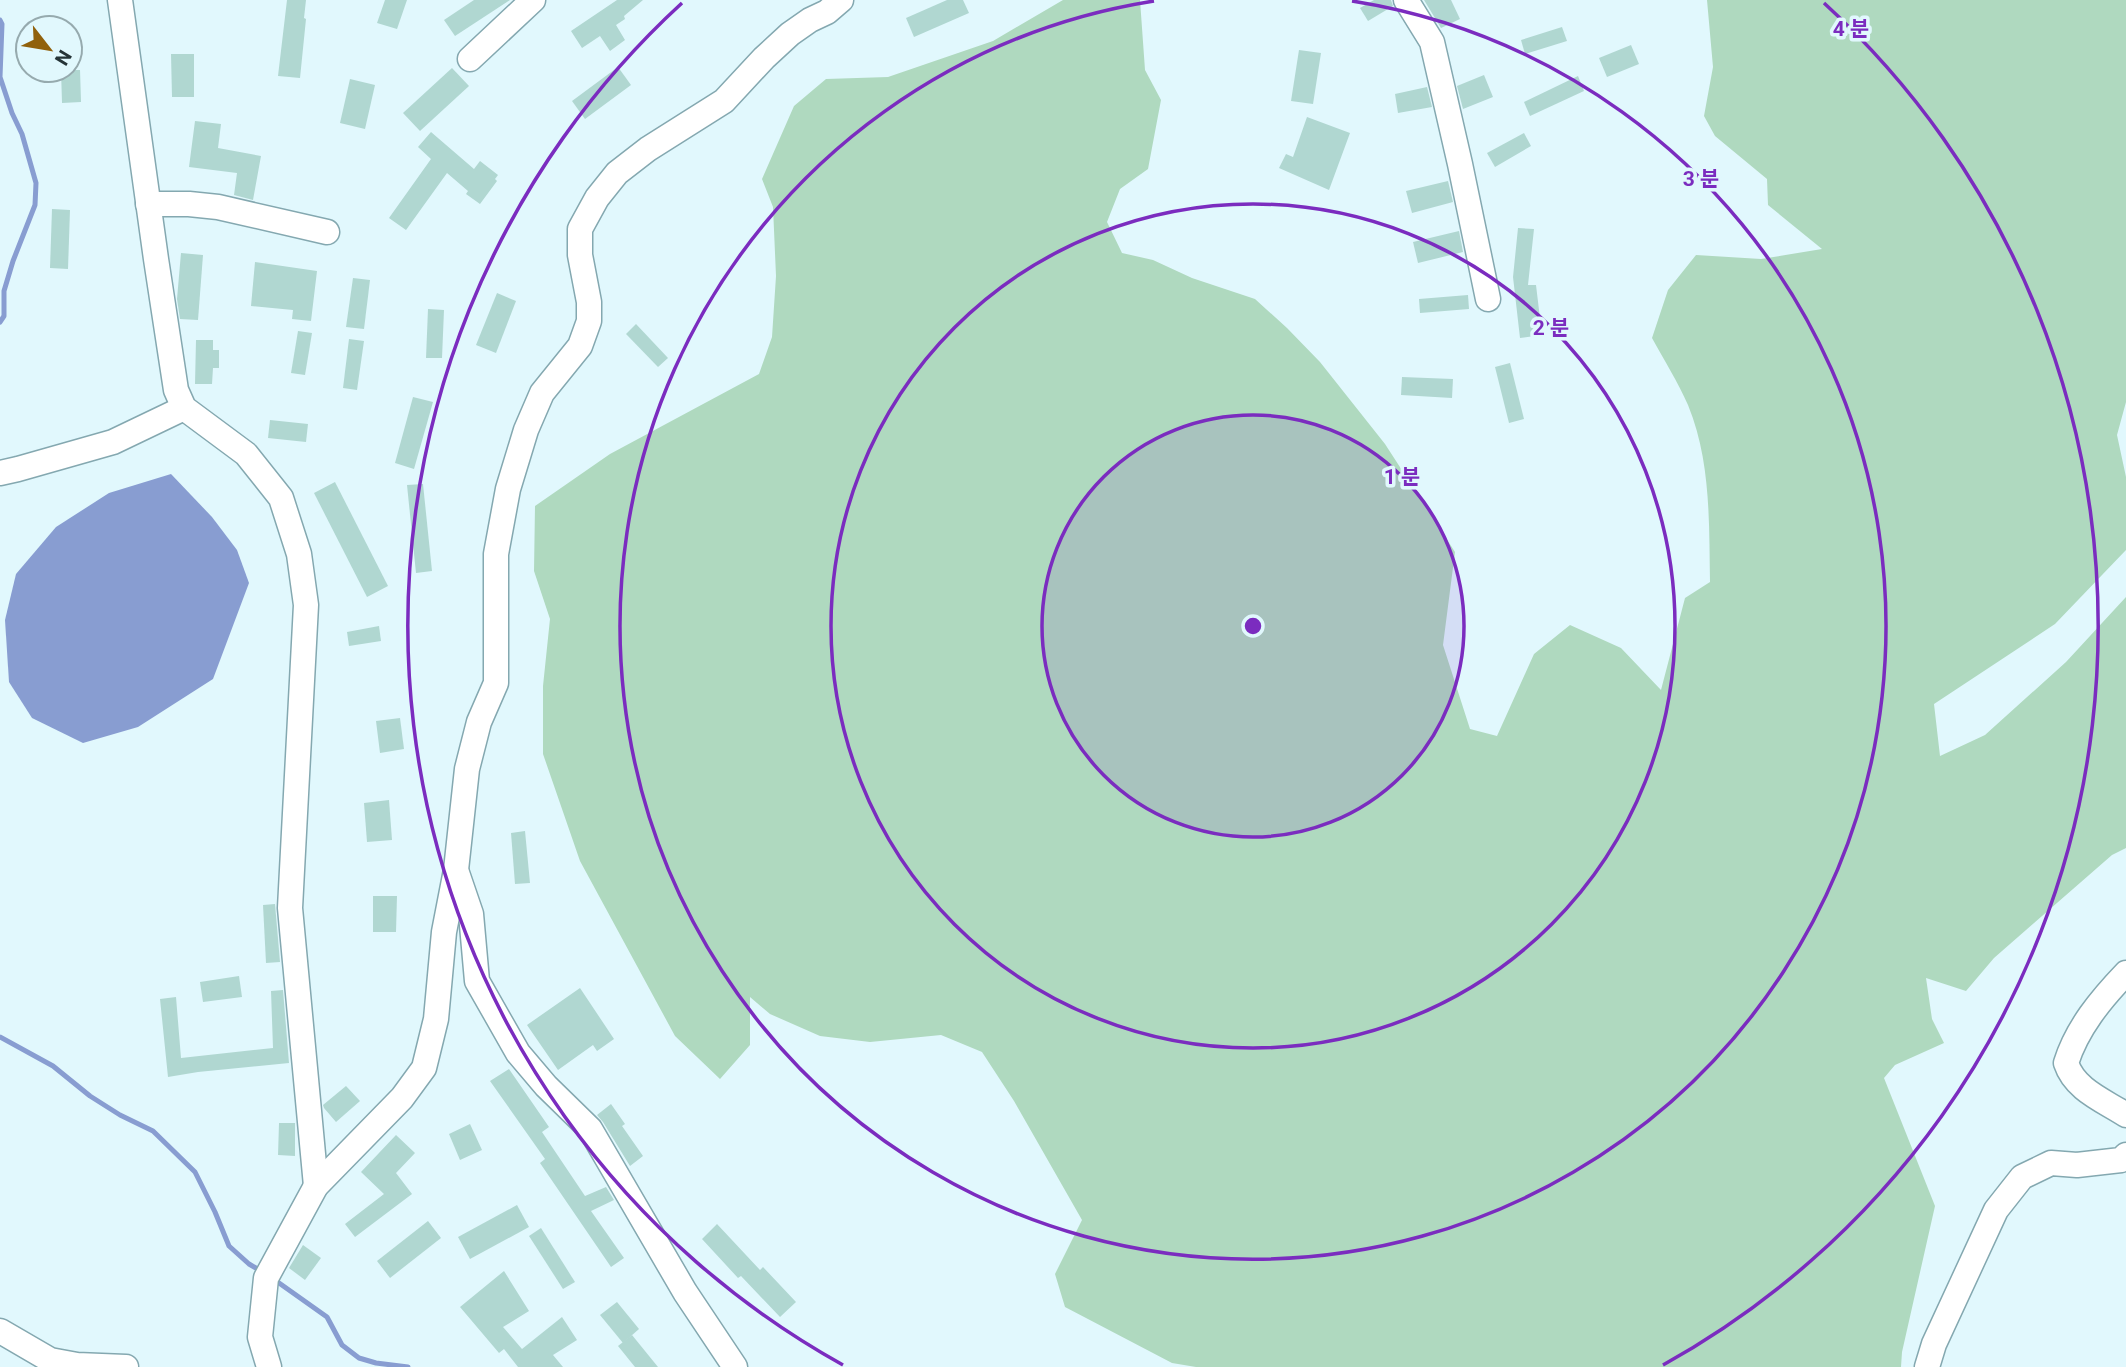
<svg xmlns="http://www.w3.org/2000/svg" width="2126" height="1367" font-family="Roboto,'Noto Sans KR',sans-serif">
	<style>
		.green { fill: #afd9bf }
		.water { fill: #889dd1 }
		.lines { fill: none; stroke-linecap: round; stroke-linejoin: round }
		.stream { stroke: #889dd1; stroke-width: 5 }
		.building { fill: #b0d7d1 }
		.minor-casing { stroke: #84a8b0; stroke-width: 27 }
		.minor { stroke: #fff; stroke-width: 24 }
		.ring { fill: none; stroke: #7b2cbf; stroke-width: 3.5 }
		.centre { fill: #7b2cbf; stroke: #e1f8fd; stroke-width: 3.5 }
		.ring-label { font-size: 21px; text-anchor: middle; font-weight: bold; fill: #7b2cbf; stroke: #e1f8fd; stroke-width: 7; stroke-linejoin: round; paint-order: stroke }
	</style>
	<rect width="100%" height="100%" fill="#e1f8fd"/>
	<!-- green -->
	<path class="green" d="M1063,0H1140L1145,70L1161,100L1148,169L1120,189L1107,222L1122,253L1153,260L1192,278L1255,299L1287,328L1320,362L1385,444L1455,552L1443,645L1470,729L1497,736L1534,654L1570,625L1621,648L1661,690L1685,598L1710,582C1709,523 1711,461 1688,405C1678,382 1664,360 1652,338L1668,290L1696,255L1761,259L1822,249L1768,205L1767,179L1715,136L1704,116L1713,67L1707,0H2126V402L2117,435L2126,477V550L2055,624L1934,704L1940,756L1985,735L2066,662L2126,597V848L2112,855L1994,958L1966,991L1926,978L1932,1019L1944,1043L1895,1065L1884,1078L1935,1206L1902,1352L1901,1367H1196L1172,1363L1065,1307L1055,1274L1082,1220L1014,1101L982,1052L941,1035L870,1042L820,1036L770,1014L750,997V1045L720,1079L675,1036L580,861L543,754V686L550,619L534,571L535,506L610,454L759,374L772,337L776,276L773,207L762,179L794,106L826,79L888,77L993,41Z"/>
	<!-- water -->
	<path class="water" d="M171,474L212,517L237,550L249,583L213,679L138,727L83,743L32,718L9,682L5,620L16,574L56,527L109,493Z"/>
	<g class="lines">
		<!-- stream -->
		<g class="stream">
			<path d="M0,20L2,24L0,77L12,113L22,134L36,183L35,205L13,261L4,291V316L0,322"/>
			<path d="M0,1037L53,1066L90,1096L120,1115L153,1131L195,1172L215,1212L229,1246L249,1264L261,1271"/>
			<path d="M272,1278L327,1317L342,1345L359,1358L376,1363L408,1367"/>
		</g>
	</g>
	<!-- building -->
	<g class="building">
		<path d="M287,0H306L304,18L306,19L300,78L278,76Z"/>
		<path d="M385,0H407L397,29L377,23Z"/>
		<path d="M474,0H510L455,36L444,20Z"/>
		<path d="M617,0H643L624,16L625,19L616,25L625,40L610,51L600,36L582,48L571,31Z"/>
		<path d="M947,0H963L969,13L914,37L906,18Z"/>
		<path d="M1374,0H1391L1393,6L1368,21L1360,8Z"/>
		<path d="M1424,0H1451L1460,19L1441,28Z"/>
		<path d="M1562,27L1567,41L1525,54L1521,40Z"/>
		<path d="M1631,45L1639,64L1607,77L1599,58Z"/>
		<path d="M1299,50L1321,53L1313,104L1291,101Z"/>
		<path d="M171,54H194V97H172Z"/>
		<path d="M618,67L631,85L585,119L572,101Z"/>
		<path d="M452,68L469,86L420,131L403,113Z"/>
		<path d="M61,70H80L81,102L62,103Z"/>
		<path d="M1484,75L1493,97L1463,109L1457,86Z"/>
		<path d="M1578,76L1584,91L1530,116L1524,102Z"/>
		<path d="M350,79L375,85L365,129L340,123Z"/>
		<path d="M1427,87L1432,107L1398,113L1395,94Z"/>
		<path d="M1307,117L1350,133L1329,190L1279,168L1286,154L1293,157Z"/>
		<path d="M195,121L221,124L218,148L261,156L253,200L234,195L237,173L189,167Z"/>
		<path d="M431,132L474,169L480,161L498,175L495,179L497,181L480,204L466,194L468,191L447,173L406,230L389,218L431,159L418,147Z"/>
		<path d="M1524,133L1531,146L1495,167L1487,153Z"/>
		<path d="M1448,181L1453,202L1412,213L1406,191Z"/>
		<path d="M52,209L70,210L68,269L50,268Z"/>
		<path d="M1518,228L1534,229L1528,285H1536L1542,335L1520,338L1513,277Z"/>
		<path d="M1459,231L1463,252L1418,263L1413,242Z"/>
		<path d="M181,253L203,255L198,320L180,319L177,299Z"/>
		<path d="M255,262L317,271L311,321L292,319L293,310L251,306Z"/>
		<path d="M353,278L370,280L364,329L346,327Z"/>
		<path d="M497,293L516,301L496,353L476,345Z"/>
		<path d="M1468,295L1469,309L1420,313L1419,299Z"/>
		<path d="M428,309L444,310L442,358H426Z"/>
		<path d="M636,324L668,358L658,367L626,334Z"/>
		<path d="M298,331L312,333L305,375L291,373Z"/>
		<path d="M349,339L364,341L357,390L343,388Z"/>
		<path d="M196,340H213V350H219V368H213L212,384H195Z"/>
		<path d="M1510,363L1524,419L1509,423L1495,367Z"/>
		<path d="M1402,377L1453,379L1452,398L1401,395Z"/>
		<path d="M413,397L433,402L414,469L395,463Z"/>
		<path d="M270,420L308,424L306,442L268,438Z"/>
		<path d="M335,482L388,586L367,597L314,493Z"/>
		<path d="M423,484L432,571L416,573L407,485Z"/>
		<path d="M379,626L381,641L349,646L347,632Z"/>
		<path d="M400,718L404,749L380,753L376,721Z"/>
		<path d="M389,800L392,840L367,842L364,803Z"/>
		<path d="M525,831L530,883L515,884L511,833Z"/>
		<path d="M373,896H397L396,932H373Z"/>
		<path d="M275,904L280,962L266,963L263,905Z"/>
		<path d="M239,976L242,997L203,1002L200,982Z"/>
		<path d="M580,988L614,1039L597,1051L593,1045L558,1070L527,1025Z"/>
		<path d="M283,990L289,1063L198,1072L168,1077L160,999L176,997L181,1058L273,1048L271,991Z"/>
		<path d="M509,1069L549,1127L542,1132L585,1196L606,1187L614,1200L591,1211L624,1258L611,1267L540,1163L545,1159L490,1081Z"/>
		<path d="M346,1086L360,1101L336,1122L324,1108L323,1105Z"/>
		<path d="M611,1104L625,1124L622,1126L643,1156L630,1166L603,1122L597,1115Z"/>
		<path d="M279,1123H295V1156L278,1155Z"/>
		<path d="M470,1124L482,1150L460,1160L449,1134Z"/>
		<path d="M396,1135L415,1153L396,1173L412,1194L355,1237L345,1224L384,1194L361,1172Z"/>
		<path d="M517,1205L529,1227L470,1259L458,1237Z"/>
		<path d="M428,1221L441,1238L390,1278L377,1261Z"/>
		<path d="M717,1224L760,1270L763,1267L796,1302L780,1317L741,1276L738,1278L702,1239Z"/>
		<path d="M541,1228L575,1282L563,1289L529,1236Z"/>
		<path d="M303,1245L321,1258L305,1280L289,1268Z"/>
		<path d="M504,1271L529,1311L503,1327L522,1349L562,1317L577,1340L553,1355L563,1367H518L504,1349L499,1353L460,1307Z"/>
		<path d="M617,1302L639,1329L623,1343L600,1315Z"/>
		<path d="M632,1335L658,1367H635L618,1346Z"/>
	</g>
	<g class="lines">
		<defs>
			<g id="minor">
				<path d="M120,0L156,259L176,390L184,408L246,454L281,498L299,554L306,605L290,908L316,1186"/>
				<path d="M1406,0L1432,42L1460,164L1488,299"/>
				<path d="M470,59L533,0"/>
				<path d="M148,204H189L218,207L327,232"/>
				<path d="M0,473L18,469L113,442L184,408"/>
				<path d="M457,873L471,914L477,981L518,1053L546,1086L590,1129L685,1292L735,1367"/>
				<path d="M2126,973C2101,999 2077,1028 2066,1063C2075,1090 2103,1100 2126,1115"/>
				<path d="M0,1331L50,1360L77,1365L126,1367"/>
				<path d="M269,1367L260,1337L266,1278L316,1186L402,1098L424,1068L436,1019L444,932L456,870L467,769L479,722L496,683V554L508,489L526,430L542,393L580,346L589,321V302L580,255V229L597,198L617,173L648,149L724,101L764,58L790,34L810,20L827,12L841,0"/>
				<path d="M1927,1367L1934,1344L1996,1210L2022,1177L2051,1163L2077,1165L2121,1160L2126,1155"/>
			</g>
		</defs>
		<!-- minor casing -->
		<use href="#minor" class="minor-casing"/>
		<!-- minor -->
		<use href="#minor" class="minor"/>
	</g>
	<!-- distance rings -->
	<circle cx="1253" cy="626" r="211" fill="#7b2cbf" fill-opacity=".12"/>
	<g class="ring">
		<circle cx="1253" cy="626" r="211"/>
		<circle cx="1253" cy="626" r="422"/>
		<path d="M1352 1A633 633 0 1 1 1154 1"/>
		<path d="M843 1365A845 845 0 0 1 682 3M1824 3A845 845 0 0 1 1663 1365"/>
	</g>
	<circle cx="1253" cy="626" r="10" class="centre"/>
	<g class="ring-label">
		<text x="1851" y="36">4 분</text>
		<text x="1701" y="186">3 분</text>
		<text x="1551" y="335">2 분</text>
		<text x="1402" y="484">1 분</text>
	</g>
	<!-- north arrow -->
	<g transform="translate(49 49) rotate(121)"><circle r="33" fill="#e1f8fd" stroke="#96aaae" stroke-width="2"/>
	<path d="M0-5L12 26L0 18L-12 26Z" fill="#90610c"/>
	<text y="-10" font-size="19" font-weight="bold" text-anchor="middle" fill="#253437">N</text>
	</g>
</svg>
